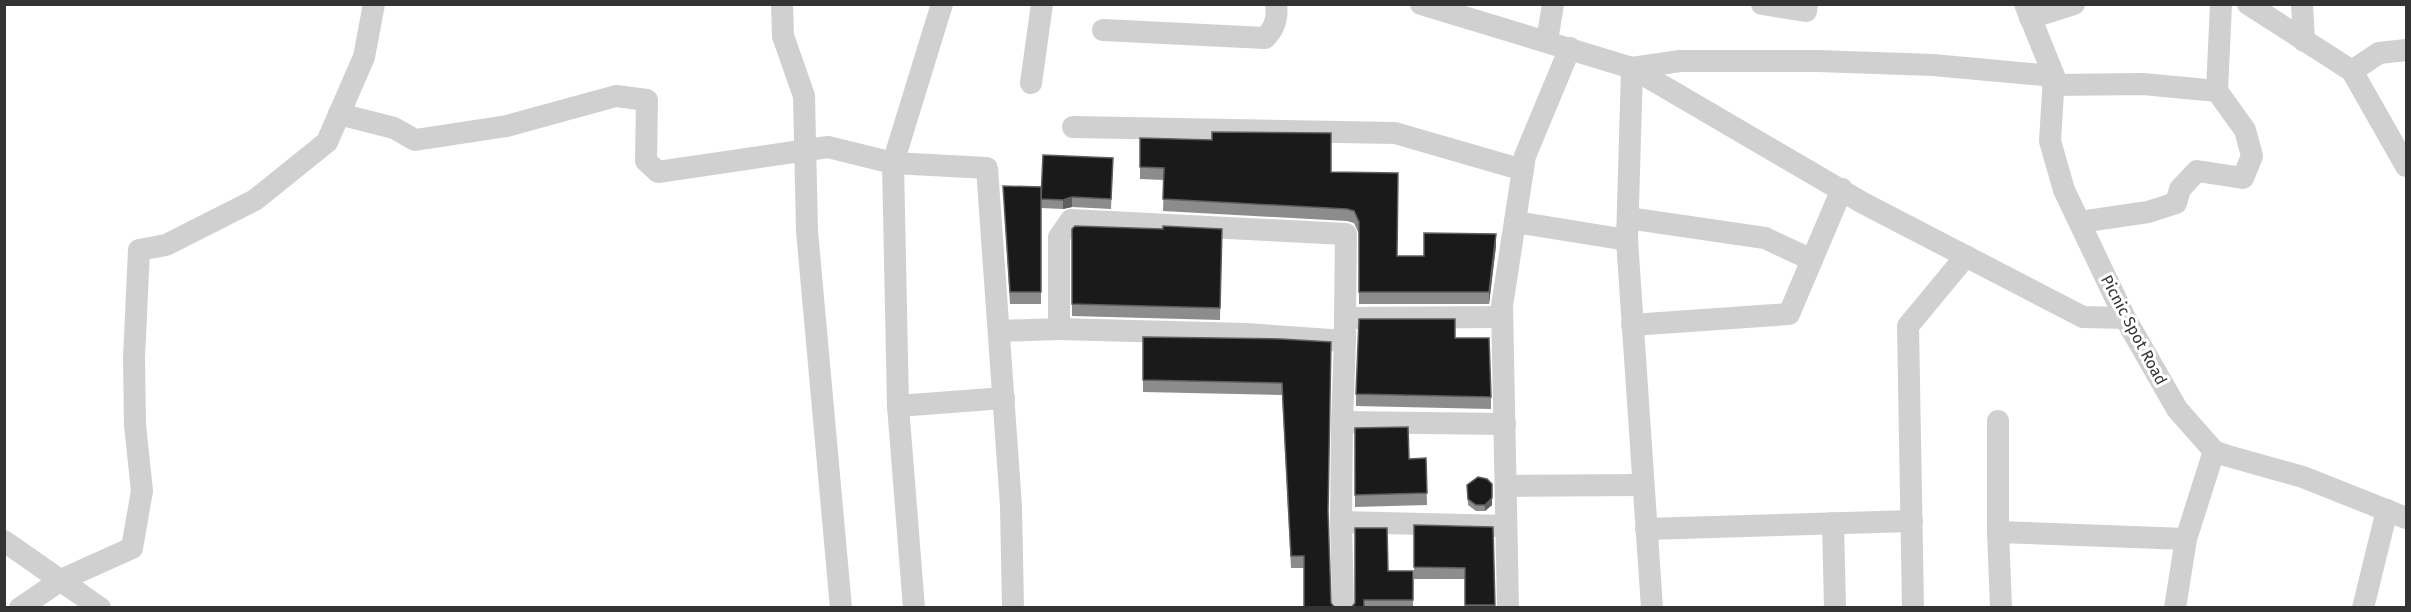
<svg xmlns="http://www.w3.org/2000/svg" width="2411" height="612" font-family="'Fira Sans',sans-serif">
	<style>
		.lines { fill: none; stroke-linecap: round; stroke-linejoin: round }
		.minor { stroke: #d0d0d0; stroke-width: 22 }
		.wall { fill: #8c8c8c }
		.shaded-wall { fill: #5f5f5f }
		.building { fill: #1a1a1a; stroke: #5f5f5f; stroke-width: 1.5 }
		.labels { text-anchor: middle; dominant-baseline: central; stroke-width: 6; stroke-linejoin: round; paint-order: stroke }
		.street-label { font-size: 16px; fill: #333; stroke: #fff }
	</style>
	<rect width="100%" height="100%" fill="#fff"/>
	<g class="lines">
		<!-- minor -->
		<g class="minor">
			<path d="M782,4L783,36L804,96L807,231L841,608"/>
			<path d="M1421,4L1632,68L1863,203L2083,317L2125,318"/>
			<path d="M1762,4L1806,11L1807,4"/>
			<path d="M2025,4L2054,76L2050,141L2064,190L2125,318L2177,409L2214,451L2228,456L2303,477L2406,518"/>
			<path d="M2248,4L2352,71L2406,166"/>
			<path d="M2302,4L2304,41"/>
			<path d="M2030,18L2074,4"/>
			<path d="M1103,30L1265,38C1275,28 1278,18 1276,4"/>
			<path d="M1547,41L1553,4"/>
			<path d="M2352,71L2379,53L2406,50"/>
			<path d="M1031,83L1042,4"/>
			<path d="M2053,85L2143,84L2217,91L2245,130L2252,156L2243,178L2197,171L2180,189L2176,203L2148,212L2080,222"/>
			<path d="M2217,91L2221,4"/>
			<path d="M339,114L394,128L415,140L507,126L616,96L647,100L646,161L658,172L828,147L893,163L987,168L1011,506L1013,608"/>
			<path d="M1073,127L1395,133L1523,170"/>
			<path d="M1628,218L1765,238L1812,260"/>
			<path d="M1515,222L1627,240L1652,608"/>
			<path d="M1627,240L1632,68L1680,61H1818L1933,65L2054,76"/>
			<path d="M1632,325L1789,314L1842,189"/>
			<path d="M1059,329L1246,334L1345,341V318"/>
			<path d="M999,331L1059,329V237L1071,220L1346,234L1345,318L1502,317"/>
			<path d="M898,406L1004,398"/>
			<path d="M1998,421V532"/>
			<path d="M1342,422L1345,341"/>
			<path d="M1507,486L1642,485"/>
			<path d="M1341,522L1342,422L1505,424"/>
			<path d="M1833,523L1835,608"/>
			<path d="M1646,529L1912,521"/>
			<path d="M4,541L100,608"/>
			<path d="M20,608L61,580L132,548L142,491L135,425L134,358L139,250L166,245L255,200L327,142L364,57L374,4"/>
			<path d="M914,608L898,406L893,163L942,4"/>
			<path d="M1343,608L1341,522L1506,526"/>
			<path d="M1508,608L1502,306L1525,156L1570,48"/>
			<path d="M1913,608L1908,326L1966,256"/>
			<path d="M2001,608L1998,532L2186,539"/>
			<path d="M2175,608L2186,539L2214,451"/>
			<path d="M2363,608L2387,510"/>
		</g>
	</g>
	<!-- wall -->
	<g class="wall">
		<path d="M1140,138L1331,172L1397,256H1424L1496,246L1489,304H1359V234L1354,223L1347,221L1163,211L1164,180L1140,179Z"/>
		<path d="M1043,155L1113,158L1111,209L1072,207L1063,209L1041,208Z"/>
		<path d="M1003,186L1041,187V304H1010Z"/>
		<path d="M1072,229H1222L1220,320L1072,316Z"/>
		<path d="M1143,337L1281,339L1328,515L1331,603L1304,608V568H1291L1282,395L1143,392Z"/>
		<path d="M1455,338L1491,397V409L1356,406V394Z"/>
		<path d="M1355,428L1409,459L1426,458L1427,505L1355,507Z"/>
		<path d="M1467,485L1492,505L1485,511H1476L1468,505Z"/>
		<path d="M1414,525L1493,527L1495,608H1465V579H1414Z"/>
		<path d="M1388,571H1413V608H1351Z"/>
	</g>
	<!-- shaded-wall -->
	<g class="shaded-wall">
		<path d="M1072,197V207L1063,209V200Z"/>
		<path d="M1496,234V246L1489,304V292Z"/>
		<path d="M1492,498V505L1485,511V505Z"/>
	</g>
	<!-- building -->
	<g class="building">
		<path d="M1212,132L1331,133V172L1398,173L1397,256H1424V233L1496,234L1489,292H1359V222L1354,211L1347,209L1163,199L1164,168L1140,167V138L1212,140Z"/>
		<path d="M1043,155L1113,158L1111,199L1072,197L1063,200L1041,199Z"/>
		<path d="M1003,186L1041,187V292H1010Z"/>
		<path d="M1075,226L1163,229V226L1222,229L1220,308L1072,304V229Z"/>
		<path d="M1359,319H1455V338H1489L1491,397L1356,394Z"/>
		<path d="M1143,337L1281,339L1331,342L1328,511L1331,603L1335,608H1304V556H1291L1282,383L1143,380Z"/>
		<path d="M1408,427L1409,459L1426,458L1427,493L1355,495V428Z"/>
		<path d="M1478,477L1487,479L1492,484V498L1485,505H1476L1468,499L1467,485Z"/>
		<path d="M1414,525L1493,527L1495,605H1465V568L1414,567Z"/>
		<path d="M1355,528H1387L1388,571H1413V600H1364V608H1351L1355,603Z"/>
	</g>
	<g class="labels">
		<!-- street labels -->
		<g class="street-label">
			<text transform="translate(2134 330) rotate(62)">Picnic Spot Road</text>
		</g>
	</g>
	<!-- border -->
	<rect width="2411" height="612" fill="none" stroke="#333333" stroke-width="12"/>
</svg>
